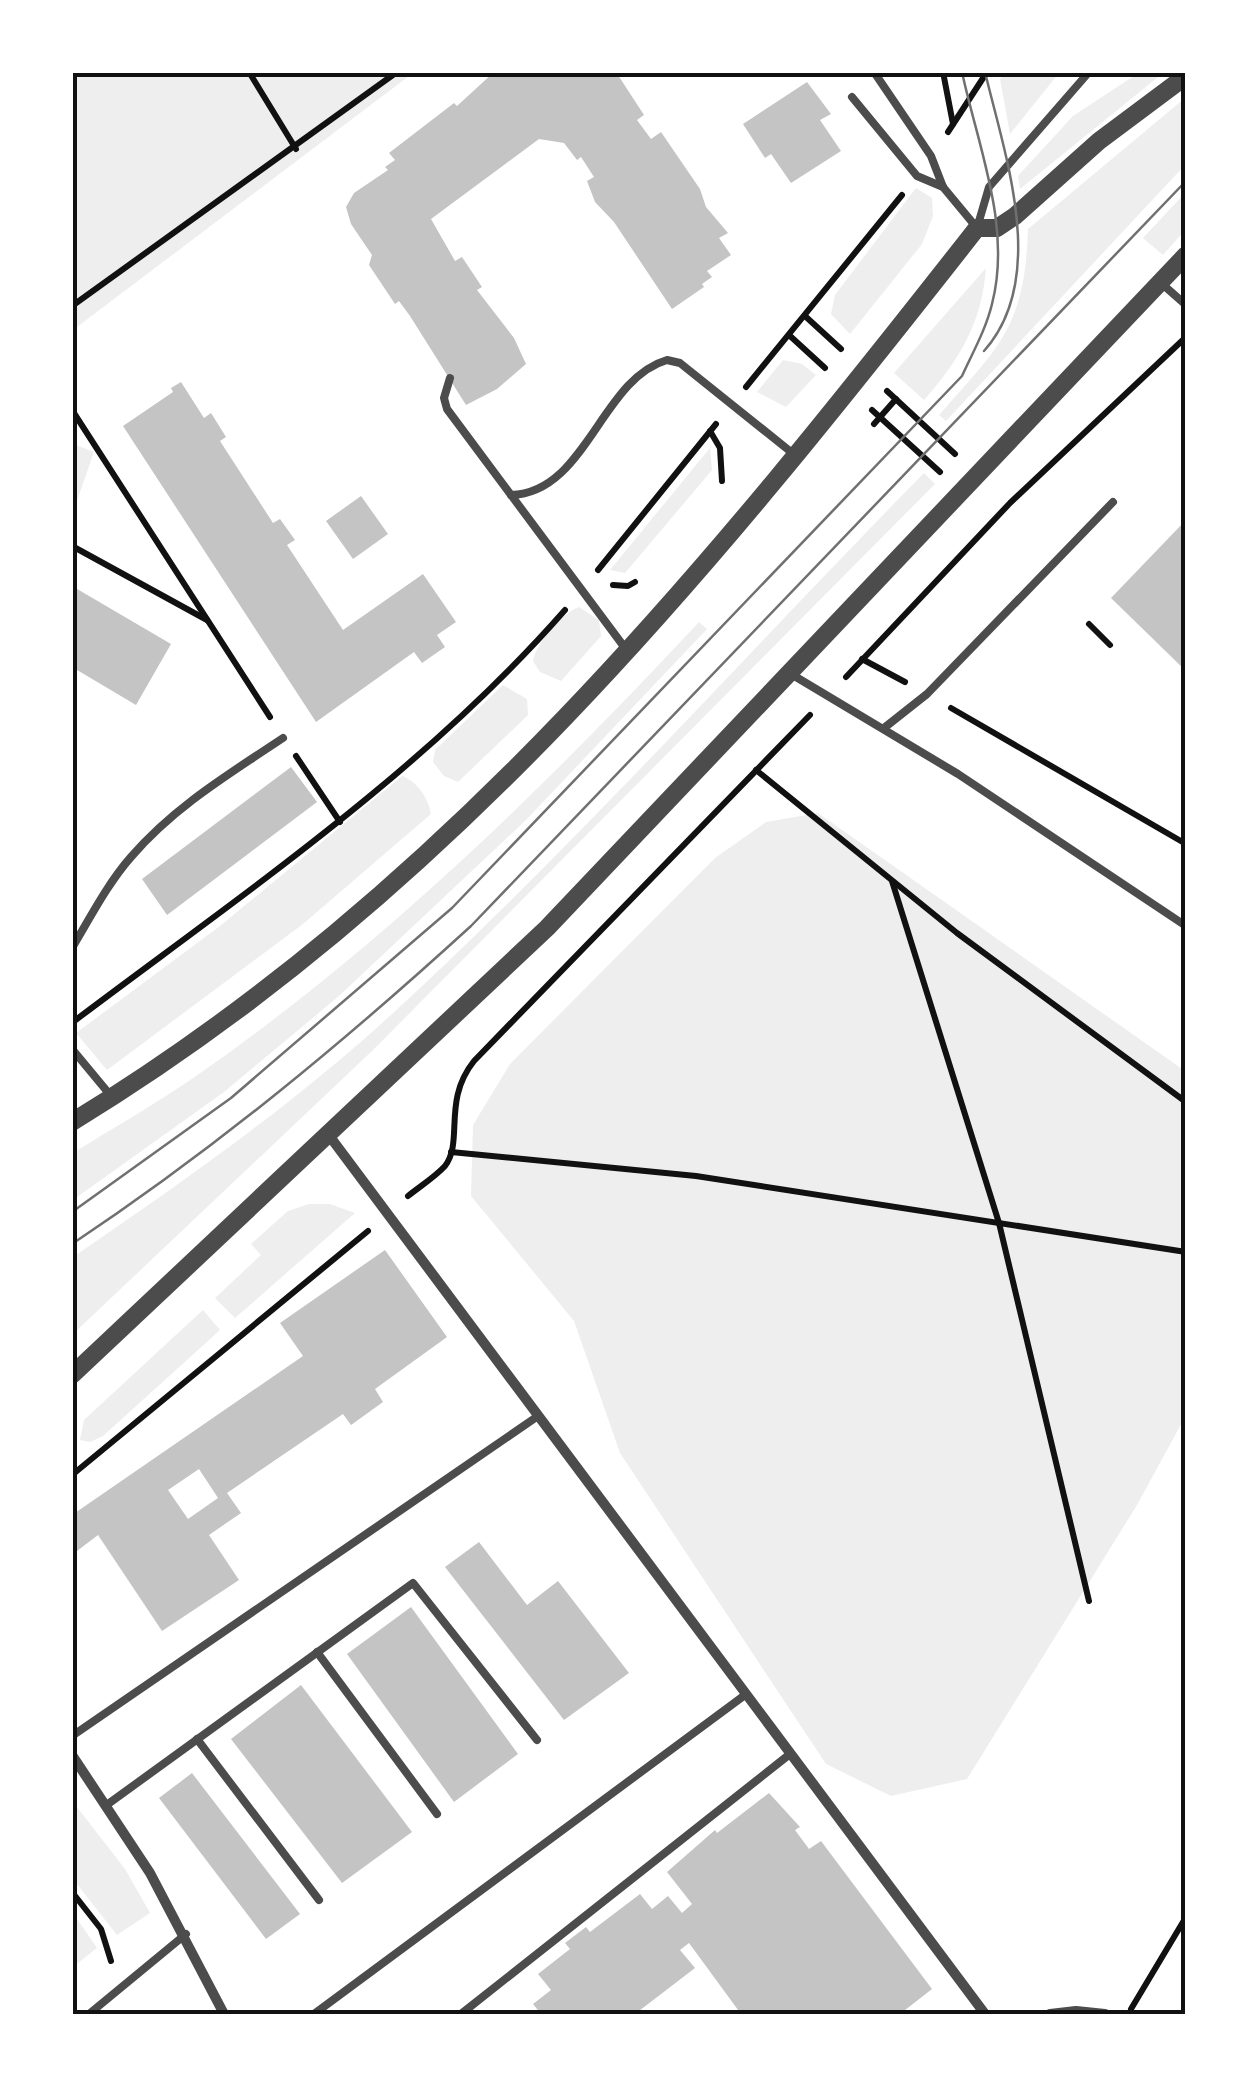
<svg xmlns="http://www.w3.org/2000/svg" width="1258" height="2087" font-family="'Times New Roman',serif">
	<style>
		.green { fill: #eee }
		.building { fill: #c4c4c4; fill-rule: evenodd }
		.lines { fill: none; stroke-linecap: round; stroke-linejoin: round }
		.path { stroke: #111; stroke-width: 6 }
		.service { stroke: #4c4c4c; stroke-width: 8 }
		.minor { stroke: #4c4c4c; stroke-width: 10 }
		.tertiary { stroke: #4c4c4c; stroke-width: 18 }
		.tram { stroke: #707070; stroke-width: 2.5 }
		.neatline { fill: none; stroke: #111; stroke-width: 4 }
	</style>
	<rect width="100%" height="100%" fill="#fff"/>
	<!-- green -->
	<g class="green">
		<path d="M1140,72L1163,73L1020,189L1018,176L1073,116Z"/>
		<path d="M73,73H413L73,330Z"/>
		<path d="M1006,73H1059L1010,134L1000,79Z"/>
		<path d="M1185,98V165L946,421L939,415C1000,346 1025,326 1028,229Z"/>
		<path d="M916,188L932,198L933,216L922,244L850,334L831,314L835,295Z"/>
		<path d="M1185,193V230L1163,255L1143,238Z"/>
		<path d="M986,268C982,323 959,360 924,400L894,373Z"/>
		<path d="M783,360L802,364L816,375L786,407L757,392Z"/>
		<path d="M73,444L94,452L73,512L72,444Z"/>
		<path d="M710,448L712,470L625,573L610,570Z"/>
		<path d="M924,473L935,484L373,1050L73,1334V1257C183,1182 294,1104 392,1014C578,843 747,653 924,473Z"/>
		<path d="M579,607L599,620L601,636L561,681L540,672L533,661C536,643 562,613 579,607Z"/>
		<path d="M699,622L707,629L526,820L339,996L224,1092L73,1200V1153C113,1128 156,1104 196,1076C383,946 544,788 699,622Z"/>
		<path d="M503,685L527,699L528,715L458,782L444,776L433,762L435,750Z"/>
		<path d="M402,776C417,781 429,799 431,814L303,924L107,1070L76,1033L220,926Z"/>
		<path d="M818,813L1185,1071V1417L1137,1505L967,1779L891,1796L826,1764L620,1453L574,1321L471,1196L473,1125L510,1064L715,858L766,822Z"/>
		<path d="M309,1204H330L355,1213L235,1318L215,1298L261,1255L251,1244L288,1211Z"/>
		<path d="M203,1310L220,1330L103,1436L90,1442L80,1440L84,1420Z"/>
		<path d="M73,1802L125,1869L150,1913L117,1935L73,1879Z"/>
		<path d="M73,1913L97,1948L73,1967H72Z"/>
	</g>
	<!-- building -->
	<g class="building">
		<path d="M494,72H616L644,115L637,120L651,139L661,132L700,189L706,207L728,233L719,238L731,255L707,271L712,277L702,284L704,287L672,309L614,222L595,202L587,181L594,177L581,157L577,160L564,143L539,139L431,219L455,261L462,257L482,287L477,290L514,338L526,364L497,389L466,405L410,316L399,301L395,304L369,265L372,255L351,224L346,207L354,193L388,170L385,167L395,160L389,153L454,103L457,106Z"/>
		<path d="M807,82L831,114L820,120L841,151L791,183L771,154L765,158L743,124Z"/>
		<path d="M181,382L204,418L211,413L226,437L220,441L273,523L280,519L295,540L287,545L343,630L423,574L456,622L437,635L445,647L422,663L414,652L316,722L123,426L173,392L171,388Z"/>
		<path d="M361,496L388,534L353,559L326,521Z"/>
		<path d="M1186,520V671L1111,598Z"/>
		<path d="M72,586L171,644L136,705L72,667Z"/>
		<path d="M291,767L317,802L167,915L142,879Z"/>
		<path d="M385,1250L447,1337L375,1389L383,1402L351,1425L343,1414L227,1493L241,1513L209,1535L239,1580L162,1631L98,1535L77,1551L72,1545V1515L303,1356L280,1323ZM199,1469L218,1498L188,1519L168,1490Z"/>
		<path d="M479,1542L527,1605L558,1581L629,1673L564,1720L445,1567Z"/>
		<path d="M411,1607L518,1754L454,1802L347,1654Z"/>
		<path d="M301,1685L412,1832L342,1883L231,1739Z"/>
		<path d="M192,1773L300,1914L266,1939L159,1798Z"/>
		<path d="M769,1793L800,1827L795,1830L809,1849L821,1841L932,1989L900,2014H741L689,1943L680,1950L695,1968L635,2014H541L533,2004L551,1990L538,1974L570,1949L565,1943L586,1927L590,1932L640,1894L652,1909L668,1896L682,1913L692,1904L667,1872L715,1830L717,1833Z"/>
	</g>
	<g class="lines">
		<!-- path -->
		<g class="path">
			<path d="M249,72L296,149"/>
			<path d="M943,72L953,124"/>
			<path d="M948,132L987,72"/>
			<path d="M72,306L397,72"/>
			<path d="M805,316L841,349"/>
			<path d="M789,335L825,368"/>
			<path d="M746,387L902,195"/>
			<path d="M887,391L955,454"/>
			<path d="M72,410L270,717"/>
			<path d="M872,410L940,472"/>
			<path d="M874,424L896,399"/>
			<path d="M710,431L720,448L722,481"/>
			<path d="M72,546L207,620"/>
			<path d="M598,570L716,424"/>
			<path d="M613,585L628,586L635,582"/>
			<path d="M1089,624L1110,645"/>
			<path d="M862,659L905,682"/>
			<path d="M846,677L1010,503L1186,337"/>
			<path d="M951,708L1186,844"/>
			<path d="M296,756L340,822"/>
			<path d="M756,770L957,933L1186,1102"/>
			<path d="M892,881L999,1223L1089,1601"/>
			<path d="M73,1022C244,893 423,772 565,610"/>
			<path d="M451,1152L696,1176L1186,1252"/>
			<path d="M408,1196C419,1187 435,1177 445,1166C464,1141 442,1101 474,1061L810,715"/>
			<path d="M72,1475L368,1231"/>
			<path d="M72,1892L101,1929L111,1961"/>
			<path d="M1131,2009L1186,1917"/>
		</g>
		<!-- service -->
		<g class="service">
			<path d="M874,72L931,156L943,187L977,228"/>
			<path d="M852,97L917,176L943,187"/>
			<path d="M977,228L989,187L1089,72"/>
			<path d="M1161,283L1186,305"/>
			<path d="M450,378L444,398L447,409L625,648"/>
			<path d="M511,495C586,493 601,379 667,360L680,363L796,456"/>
			<path d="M791,674L958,774L1186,926"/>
			<path d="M884,728L927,694L1113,502"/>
			<path d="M72,948C90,918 108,883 131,857C174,807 229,774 283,738"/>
			<path d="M72,1049L111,1096"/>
			<path d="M317,1652L437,1814"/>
			<path d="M72,1736L538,1416"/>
			<path d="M197,1739L319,1900"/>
			<path d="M108,1804L413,1583L537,1740"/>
			<path d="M89,2014L186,1934"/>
			<path d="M314,2014L745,1695"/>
			<path d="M461,2014L790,1754"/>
		</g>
		<!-- minor -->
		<g class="minor">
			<path d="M328,1134L985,2014"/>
			<path d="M72,1755L150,1873L224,2014"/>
			<path d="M1050,2014L1076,2011L1105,2014"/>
		</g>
		<!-- tertiary -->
		<g class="tertiary">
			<path d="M72,1122C449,892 709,570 977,228H997L1015,216L1099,141L1186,76"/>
			<path d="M72,1375L547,928L1186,255"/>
		</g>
		<!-- tram -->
		<g class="tram">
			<path d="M984,351C1049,278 1005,156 985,72"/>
			<path d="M72,1212L231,1098L452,908L962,376C973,352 986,329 992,304C1012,227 978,147 962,72"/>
			<path d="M72,1244C215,1149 345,1041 471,926L1186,181"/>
		</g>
	</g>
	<!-- border -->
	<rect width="1258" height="2087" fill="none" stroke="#ffffff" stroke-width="150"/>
	<rect x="75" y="75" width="1108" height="1937" class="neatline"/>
</svg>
